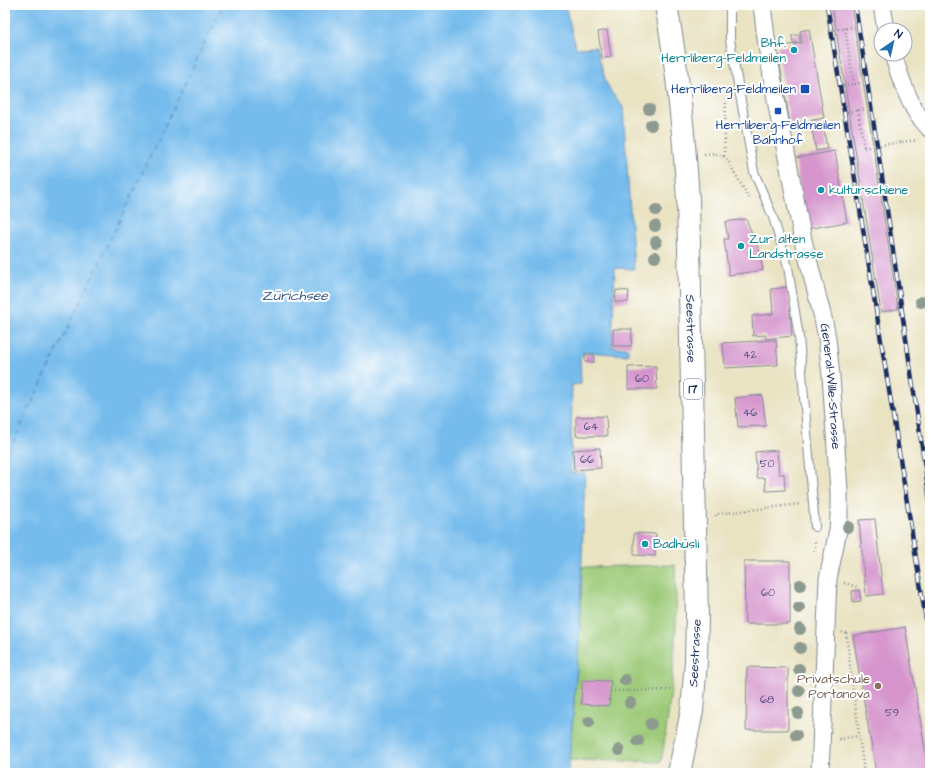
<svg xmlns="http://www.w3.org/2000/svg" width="935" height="778" font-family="'Architects Daughter',sans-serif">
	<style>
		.green { fill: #9ecb79; stroke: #5c7d6c }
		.water { fill: #74bbec; stroke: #4875a5 }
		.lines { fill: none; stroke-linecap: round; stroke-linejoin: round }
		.ferry { stroke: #365989; stroke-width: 1; stroke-dasharray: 5 4; stroke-linecap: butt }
		.building { fill: #d696cd }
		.lane-casing { stroke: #828990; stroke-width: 10 }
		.street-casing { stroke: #828990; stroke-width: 19 }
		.primary-casing { stroke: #828990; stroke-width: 24 }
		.path { stroke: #828990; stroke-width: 2.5; stroke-dasharray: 1 3; stroke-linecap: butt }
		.lane { stroke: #fff; stroke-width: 8 }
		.street { stroke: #fff; stroke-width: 17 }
		.primary { stroke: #fff; stroke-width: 22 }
		.rail-casing { stroke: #1b2f5e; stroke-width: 4.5 }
		.rail { stroke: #fff; stroke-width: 3; stroke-dasharray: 9; stroke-linecap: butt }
		.path-bridge { stroke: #828990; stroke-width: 2.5; stroke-dasharray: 1 3; stroke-linecap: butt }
		.tree { fill: #8d9a8f }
		.culture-dot { fill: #0f9aa8; stroke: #fff; stroke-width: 1.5 }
		.transit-dot { fill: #1a4fb4; stroke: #fff; stroke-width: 1.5 }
		.education-dot { fill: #8d6e63; stroke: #fff; stroke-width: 1.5 }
		.labels { text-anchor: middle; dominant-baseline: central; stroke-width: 4; stroke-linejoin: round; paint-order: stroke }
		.number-label { font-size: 11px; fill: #4a497a }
		.shield { fill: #fff; stroke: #5f6d8e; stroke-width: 1 }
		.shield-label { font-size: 12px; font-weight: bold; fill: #1b2f5e }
		.culture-label { font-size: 13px; fill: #0d838f; stroke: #fff; text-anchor: start }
		.transit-label { font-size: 13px; fill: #164399; stroke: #fff; text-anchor: end }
		.street-label { font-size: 13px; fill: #1b2f5e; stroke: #fff }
		.education-label { font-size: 13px; fill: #785e54; stroke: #fff; text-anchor: end }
		.water-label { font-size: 14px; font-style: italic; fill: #365989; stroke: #fff }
	</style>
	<rect width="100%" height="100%" fill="#fff"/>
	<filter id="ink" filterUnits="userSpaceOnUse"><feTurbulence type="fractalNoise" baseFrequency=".025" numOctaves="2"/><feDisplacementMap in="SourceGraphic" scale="8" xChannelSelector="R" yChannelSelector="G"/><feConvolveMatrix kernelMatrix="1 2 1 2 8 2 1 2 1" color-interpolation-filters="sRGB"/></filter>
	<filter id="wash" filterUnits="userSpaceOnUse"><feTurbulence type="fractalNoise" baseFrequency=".012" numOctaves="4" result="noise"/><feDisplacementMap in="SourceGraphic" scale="16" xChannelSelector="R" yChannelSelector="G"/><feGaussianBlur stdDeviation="0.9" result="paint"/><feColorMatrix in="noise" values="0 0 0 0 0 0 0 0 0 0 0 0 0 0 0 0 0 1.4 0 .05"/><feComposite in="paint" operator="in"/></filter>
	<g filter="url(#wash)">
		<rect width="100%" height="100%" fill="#e9e3c2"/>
		<!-- green -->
		<path class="green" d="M675,565C675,584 677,604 676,623C674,669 669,716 661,762L569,760L579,643L582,567Z"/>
		<!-- water -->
		<path class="water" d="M5,5H565L576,48L596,47L606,82L612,93L623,107L634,269L615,268L612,347L628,348V355L586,352L580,358L581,384L572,385L571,473H585L579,643L568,773H5Z"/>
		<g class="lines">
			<!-- ferry -->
			<path class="ferry" d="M5,459L223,5"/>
		</g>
		<g id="blocks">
			<!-- building -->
			<g class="building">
				<path d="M832,5H851L879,183L898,309L881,312Z"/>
				<path d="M809,29L824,118L790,124L777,47L802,43L800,31Z"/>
				<path d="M607,30L611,57L602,58L598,32Z"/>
				<path d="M792,35H799L800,43H793Z"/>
				<path d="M823,124L827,149L816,151L811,125Z"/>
				<path d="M835,151L847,222L806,229L795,158Z"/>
				<path d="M746,219L760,252L763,270L729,275L724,239H728L725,222Z"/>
				<path d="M788,287L792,336L766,339L765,335L753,336L752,316L773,314L771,289Z"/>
				<path d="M616,290L629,291L628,302H615Z"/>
				<path d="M613,329H632L631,346H613Z"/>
				<path d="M776,340L778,365L725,368L723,343Z"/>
				<rect x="585" y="354" width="9" height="8"/>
				<path d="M656,366L657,389H628V367Z"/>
				<path d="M762,395L766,426L738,427L735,398Z"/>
				<path d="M606,416L607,436H576V417Z"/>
				<path d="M600,448L601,468L574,470L573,450Z"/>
				<path d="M777,450L779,474H784L785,490L766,491L765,478H757L755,452Z"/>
				<path d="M875,519L883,594L866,596L859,520Z"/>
				<path d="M634,533L656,534L655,556L634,555Z"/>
				<path d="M744,561H790V624H745Z"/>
				<path d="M859,590L861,601L853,602L852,591Z"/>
				<path d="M905,627L929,773H876L853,636Z"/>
				<path d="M747,667L788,668V730H746Z"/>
				<path d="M582,680L611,681L609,706L581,704Z"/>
			</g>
		</g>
	</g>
	<g filter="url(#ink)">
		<use href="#blocks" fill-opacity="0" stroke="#828990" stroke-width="1"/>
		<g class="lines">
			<defs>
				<path id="lane" d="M730,5V40L754,172L773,217L788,267L799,337L815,527"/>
				<g id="street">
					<path id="s1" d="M762,5L767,46L778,111L803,240L823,318L827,338L831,376L839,491V516L838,530L828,579L820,773"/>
					<path d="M882,5L886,30"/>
					<path d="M893,54C899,75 906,96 918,115C922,120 926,124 930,129"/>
				</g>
				<g id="primary">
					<path id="s2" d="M666,5C678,70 684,135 688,200L697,616L696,661L692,711L679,773"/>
				</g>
			</defs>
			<!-- lane casing -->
			<use href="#lane" class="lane-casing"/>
			<!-- street casing -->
			<use href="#street" class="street-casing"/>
			<!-- primary casing -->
			<use href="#primary" class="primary-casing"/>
			<!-- path -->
			<g class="path">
				<path d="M845,28L854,84"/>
				<path d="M834,30L853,27"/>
				<path d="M843,86L861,83"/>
				<path d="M858,110L864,148"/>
				<path d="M847,112L866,109"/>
				<path d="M902,142L918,140"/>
				<path d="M704,154C714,153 719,153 727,159L747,195L751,199"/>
				<path d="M724,156L726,102L727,100"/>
				<path d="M716,516V514L800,504"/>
				<path d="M925,547L928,574"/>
				<path d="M815,551V540"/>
				<path d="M844,583L858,587"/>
				<path d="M842,632L846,633L864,773"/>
				<path d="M610,691L674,690"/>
				<path d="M839,739L859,736"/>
			</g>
			<!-- lane -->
			<use href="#lane" class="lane"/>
			<!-- street -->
			<use href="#street" class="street"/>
			<!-- primary -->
			<use href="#primary" class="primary"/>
			<defs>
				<g id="rail">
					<path d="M827,5L930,645"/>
					<path d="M855,5L883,183L930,501"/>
				</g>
			</defs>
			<!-- rail casing -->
			<use href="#rail" class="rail-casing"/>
			<!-- rail -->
			<use href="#rail" class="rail"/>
			<!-- path-bridge -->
			<path class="path-bridge" d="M864,148L902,142"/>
		</g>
		<!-- trees -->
		<g class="tree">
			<circle cx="649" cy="109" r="6"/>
			<circle cx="651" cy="125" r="6"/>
			<circle cx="656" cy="210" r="6"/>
			<circle cx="655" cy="226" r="6"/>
			<circle cx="656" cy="242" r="6"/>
			<circle cx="655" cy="257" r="6"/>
			<circle cx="921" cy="302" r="6"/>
			<circle cx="848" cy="527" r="6"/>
			<circle cx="800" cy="585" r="6"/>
			<circle cx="799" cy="608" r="6"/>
			<circle cx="800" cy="629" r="6"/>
			<circle cx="800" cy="648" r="6"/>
			<circle cx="799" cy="669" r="6"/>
			<circle cx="625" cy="680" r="6"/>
			<circle cx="799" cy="691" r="6"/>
			<circle cx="630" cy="703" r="6"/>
			<circle cx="798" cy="713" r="6"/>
			<circle cx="589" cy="722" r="6"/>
			<circle cx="651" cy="724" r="6"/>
			<circle cx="796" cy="735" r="6"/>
			<circle cx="638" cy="741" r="6"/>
			<circle cx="619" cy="750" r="6"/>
		</g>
	</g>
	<!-- markers -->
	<g class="culture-dot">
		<circle cx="794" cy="50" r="4"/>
		<circle cx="821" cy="190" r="4"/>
		<circle cx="741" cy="246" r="4"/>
		<circle cx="645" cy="544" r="4"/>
	</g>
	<g class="transit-dot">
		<rect x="800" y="84" width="10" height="10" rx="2"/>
		<rect x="774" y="107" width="8" height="8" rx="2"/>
	</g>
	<circle class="education-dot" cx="878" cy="686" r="4"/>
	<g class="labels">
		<!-- number labels -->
		<g class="number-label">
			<text x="750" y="354">42</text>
			<text x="642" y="378">60</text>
			<text x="750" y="412">46</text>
			<text x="591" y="426">64</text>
			<text x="587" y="459">66</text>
			<text x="767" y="463">50</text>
			<text x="768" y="592">60</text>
			<text x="767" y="699">68</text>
			<text x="892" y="712">59</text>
		</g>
		<!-- shield labels -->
		<rect class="shield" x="684" y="379" width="18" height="20" rx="3"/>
		<g class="shield-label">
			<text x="693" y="389">17</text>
		</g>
		<!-- culture labels -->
		<g class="culture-label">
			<text x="786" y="43" text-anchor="end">Bhf.<tspan x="786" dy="15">Herrliberg-Feldmeilen</tspan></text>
			<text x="829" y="190">kulturschiene</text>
			<text x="749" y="239">Zur alten<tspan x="749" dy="15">Landstrasse</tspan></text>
			<text x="653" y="544">Badhüsli</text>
		</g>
		<!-- transit labels -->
		<g class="transit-label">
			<text x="796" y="89">Herrliberg-Feldmeilen</text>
			<text x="778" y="125" text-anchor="middle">Herrliberg-Feldmeilen<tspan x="778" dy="15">Bahnhof</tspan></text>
		</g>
		<!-- street labels -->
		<g class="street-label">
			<text stroke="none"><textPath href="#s2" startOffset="325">Seestrasse</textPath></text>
			<text stroke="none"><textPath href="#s1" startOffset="388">General-Wille-Strasse</textPath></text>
			<text transform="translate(695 653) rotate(-87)">Seestrasse</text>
		</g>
		<!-- education labels -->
		<g class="education-label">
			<text x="870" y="679">Privatschule<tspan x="870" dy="15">Portanova</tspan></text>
		</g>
		<!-- water labels -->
		<g class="water-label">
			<text x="295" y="296">Zürichsee</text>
		</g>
	</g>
	<!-- margin -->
	<rect width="935" height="778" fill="none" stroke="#fff" stroke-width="20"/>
	<!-- north arrow -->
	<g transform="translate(893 42) rotate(34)"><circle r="19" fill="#ffffff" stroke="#a4acbf"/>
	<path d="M0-3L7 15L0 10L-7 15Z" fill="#1f6fb2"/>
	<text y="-6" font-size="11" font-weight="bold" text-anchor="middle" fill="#1b2f5e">N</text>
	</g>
</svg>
